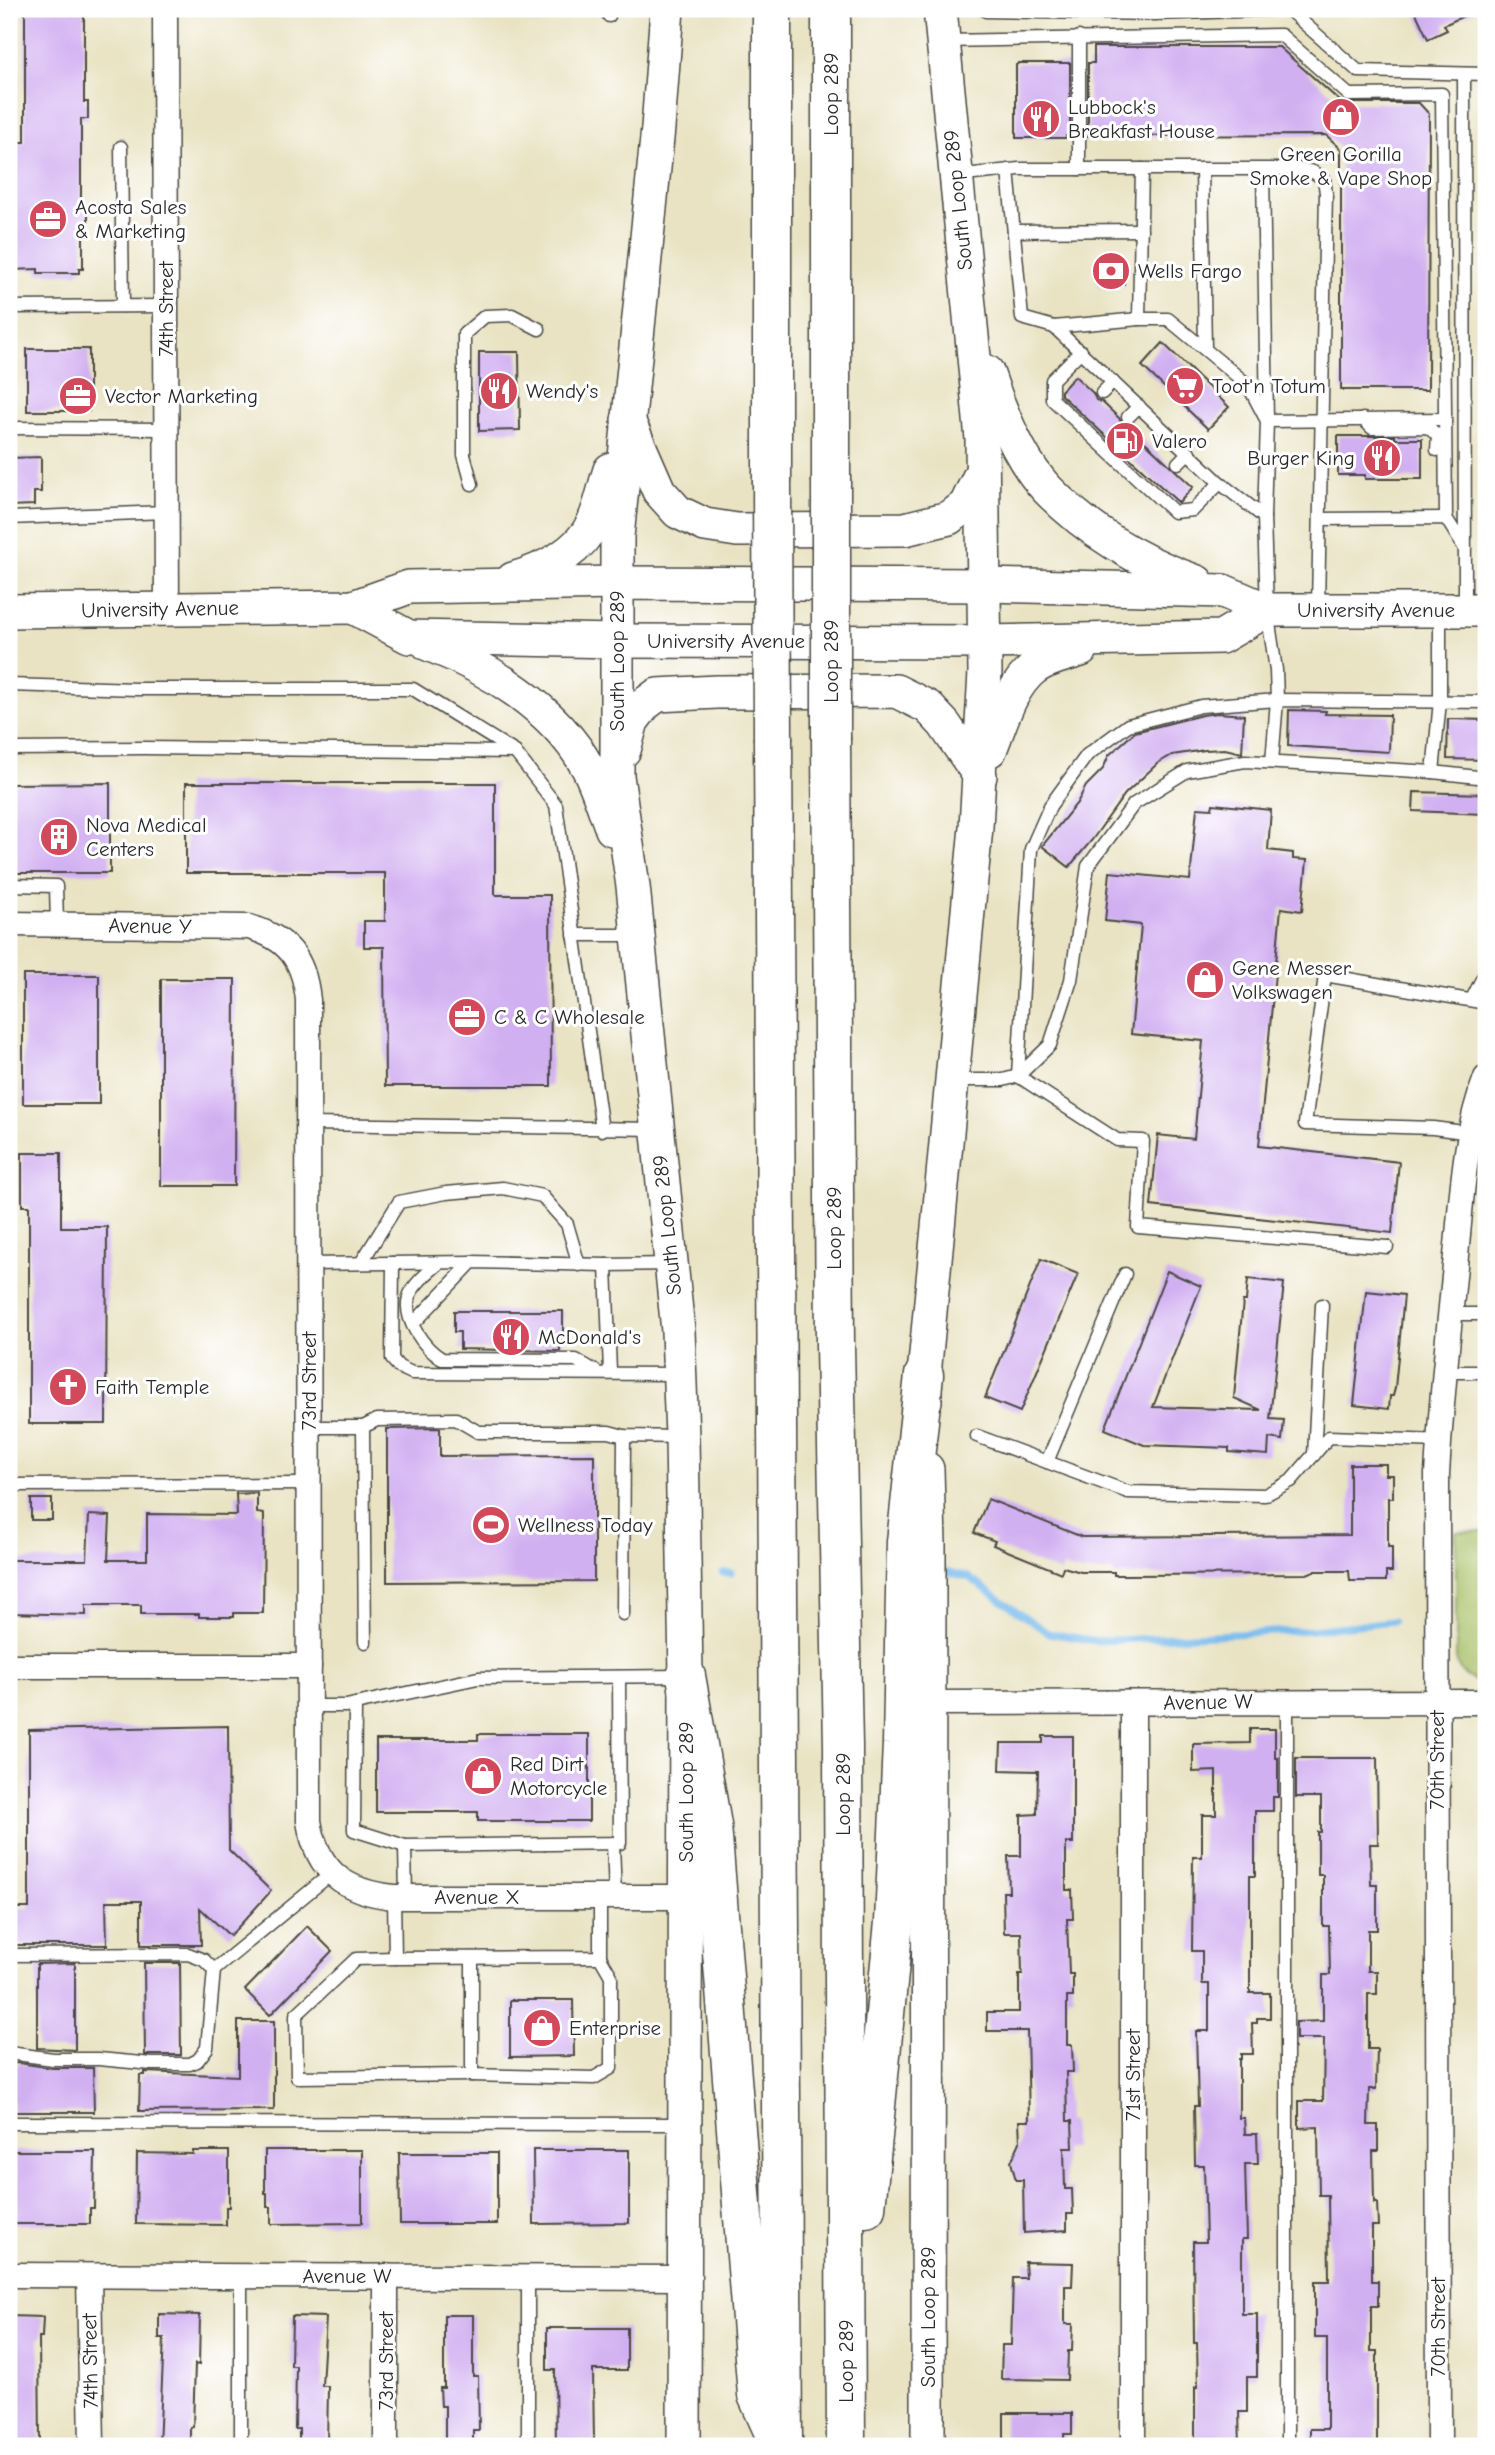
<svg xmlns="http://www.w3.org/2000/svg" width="1495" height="2455" font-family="'Comic Neue',sans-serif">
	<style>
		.green { fill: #a7c066; stroke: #697648; stroke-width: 2 }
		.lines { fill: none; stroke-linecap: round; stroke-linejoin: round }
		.stream { stroke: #76baec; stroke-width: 7 }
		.building { fill: #d1b0f1 }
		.service-casing { stroke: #484742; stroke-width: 15 }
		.minor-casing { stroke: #484742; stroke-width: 27 }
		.secondary-casing { stroke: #484742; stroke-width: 36 }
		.motorway-casing { stroke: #484742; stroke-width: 41 }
		.service { stroke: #fff; stroke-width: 12 }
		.minor { stroke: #fff; stroke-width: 24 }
		.secondary { stroke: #fff; stroke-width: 33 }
		.motorway { stroke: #fff; stroke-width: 38 }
		.motorway-bridge-casing { stroke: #484742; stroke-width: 41; stroke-linecap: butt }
		.motorway-bridge { stroke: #fff; stroke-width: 38 }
		.labels { text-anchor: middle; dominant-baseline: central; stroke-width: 6; stroke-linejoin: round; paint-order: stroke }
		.street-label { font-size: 21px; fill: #2b2b2b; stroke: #fff }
		.poi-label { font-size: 21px; fill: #2b2b2b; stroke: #fff; text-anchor: start }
	</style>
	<rect width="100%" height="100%" fill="#fff"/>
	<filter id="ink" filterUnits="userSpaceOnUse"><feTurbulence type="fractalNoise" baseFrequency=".0143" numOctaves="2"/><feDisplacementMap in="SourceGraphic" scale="14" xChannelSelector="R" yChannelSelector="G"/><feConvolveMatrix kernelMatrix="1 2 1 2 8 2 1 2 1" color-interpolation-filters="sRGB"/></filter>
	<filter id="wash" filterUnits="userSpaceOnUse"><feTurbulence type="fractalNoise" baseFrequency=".00686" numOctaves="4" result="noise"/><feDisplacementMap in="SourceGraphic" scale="28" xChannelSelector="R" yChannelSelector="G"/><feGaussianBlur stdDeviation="1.57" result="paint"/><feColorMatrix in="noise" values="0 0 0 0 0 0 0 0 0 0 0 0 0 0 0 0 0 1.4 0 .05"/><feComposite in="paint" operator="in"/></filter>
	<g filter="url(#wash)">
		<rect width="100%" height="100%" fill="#e9e3c3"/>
		<!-- green -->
		<path class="green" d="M1486,1531V1682C1470,1682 1460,1675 1456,1659V1532Z"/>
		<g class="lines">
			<!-- stream -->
			<g class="stream">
				<path d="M945,1571L968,1577L1048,1633L1097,1641L1312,1630L1393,1621"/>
				<path d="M723,1573H731"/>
			</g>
		</g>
		<g id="blocks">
			<!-- building -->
			<g class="building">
				<path d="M25,9H84V102H88V119H81V205H88V233H83V269H79V273H38V269L9,270V142H25Z"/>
				<path d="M1414,9H1479L1444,25L1447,30L1428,39Z"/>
				<path d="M1094,47H1279L1342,103H1419L1429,114L1428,390H1341V149L1326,135L1088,136V63H1094Z"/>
				<path d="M1019,63H1070V136H1066V138H1016V65Z"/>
				<path d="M1098,263H1124V284L1098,285Z"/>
				<path d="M1163,343L1229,407L1208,429L1142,366Z"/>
				<rect x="27" y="349" width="62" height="62"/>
				<path d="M479,352H519L520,430L479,431Z"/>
				<path d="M1075,376L1093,393L1096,400L1102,402L1119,418L1122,424L1128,426L1193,487L1179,503L1061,395V391Z"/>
				<path d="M1338,436H1395V439H1422V479H1365V475H1338Z"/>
				<path d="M41,457V492H34V505L9,506V458Z"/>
				<path d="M1289,710L1326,711L1325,714L1390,715L1389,752L1288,746Z"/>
				<path d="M1218,713L1244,715L1242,753L1225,749L1205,750L1172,755L1158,763L1125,794L1092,840L1069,867L1042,846L1077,803L1086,786L1103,769L1109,755L1135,732L1202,715Z"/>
				<path d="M1448,719L1486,720V760L1447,759Z"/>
				<path d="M110,783V873H9V784Z"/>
				<path d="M186,783H495V895H550L551,1086H385L384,947H364V921H385V873H186Z"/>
				<path d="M1414,792L1485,794L1484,814L1413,811Z"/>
				<path d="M1213,804L1271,810L1268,850L1293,853V859L1307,860L1302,911L1281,908L1259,1146L1399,1162L1392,1233L1151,1206L1158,1135L1194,1139L1203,1041L1131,1034L1141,925L1105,921L1110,872L1190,880L1197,808L1212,809Z"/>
				<rect x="23" y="975" width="76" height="129"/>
				<path d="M161,979H235L234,1186H161Z"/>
				<path d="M22,1153H61V1227H107L106,1424H29V1206H22Z"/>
				<path d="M1041,1259L1078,1274L1020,1412L985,1398Z"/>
				<path d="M1167,1271L1201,1286L1153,1407L1261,1410L1234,1398L1243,1301H1246L1248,1279L1284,1283L1270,1419L1284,1420L1282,1440L1269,1438L1268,1455L1229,1452V1448L1144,1445L1105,1429Z"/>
				<path d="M1366,1291L1404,1295L1395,1388L1393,1396H1390L1389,1409L1354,1405Z"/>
				<path d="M454,1311H563V1344H560V1351L460,1349V1332H454Z"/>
				<path d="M440,1428V1456L594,1455V1581L387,1582V1429Z"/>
				<path d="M1350,1464H1386V1475H1393V1498H1388V1547H1392V1572H1386V1581H1350L1349,1571H1314L1307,1574L1123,1575H1114V1572H1081L1063,1567L1061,1573L993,1545L995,1541L974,1533L988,1499L1082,1537L1350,1535Z"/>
				<path d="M257,1493V1513L264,1514L263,1613H234V1617H199V1614H141V1605H86V1615L9,1613V1560H87L89,1515L110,1516L108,1560H147V1514L237,1515L236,1494Z"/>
				<rect x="31" y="1499" width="21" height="21"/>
				<path d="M228,1726L229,1850L271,1891L230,1936L200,1908L201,1945H141V1901H106L107,1945H9V1908H29V1730Z"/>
				<path d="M1250,1729H1275V1758H1278V1797H1273V1811H1255V1876H1250V1993H1270V2018H1257V2023H1252L1253,2054H1241V2059H1239V2118H1244L1245,2134H1257L1258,2164H1245L1247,2239H1242V2314H1257V2377H1247V2412H1239L1240,2446H1195V2387H1198L1197,2343H1194L1193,2242H1206L1204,2165H1195L1194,2106H1198L1196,2031H1209V1984H1202V1951H1192L1193,1857H1202V1815H1216V1771L1193,1772V1744L1250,1743Z"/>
				<path d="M478,1734H589V1821H478V1812H376V1740H478Z"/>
				<path d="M1043,1736H1073V1843H1066V1890H1072L1073,1919H1067L1069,1974H1073V1997H1067V2045H1072L1073,2072H1066L1067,2121H1072L1073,2148H1064L1065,2189H1072L1073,2214H1067V2230L1024,2233L1023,2180H1016L1011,2162L1020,2142L1019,2121H1029L1027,2031H987V2012H1019V1974H1022L1021,1933H1004L1003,1892H1009L1008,1856H1021V1815L1037,1814L1038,1771L1000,1770L1001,1743H1043Z"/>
				<path d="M1296,1758H1377L1378,1844H1370L1371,1885H1377V1930H1368V1971H1377V1994H1368V2049H1377L1376,2089H1369L1368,2125H1378V2151H1373L1374,2203H1377L1378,2226H1372V2281H1378V2306H1371V2351H1377V2446H1310V2429H1327V2338H1315V2281H1329L1328,2195H1319L1318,2127L1299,2128V2101H1323L1324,2039H1296V2022L1323,2021V1975H1330L1329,1926H1323V1875H1318V1832H1321V1797H1296Z"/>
				<path d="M307,1926L332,1951L270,2015L245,1990Z"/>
				<path d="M75,1963V2050L37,2048V1964Z"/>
				<path d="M144,1963H180L181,2055H145Z"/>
				<path d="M510,2000H573L574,2056L510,2057Z"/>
				<path d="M238,2021H274V2110L139,2111L140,2075H145V2072L238,2076Z"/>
				<path d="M19,2063L53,2068H93L94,2112H13V2101H9V2064Z"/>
				<path d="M265,2150H362V2223L271,2224V2207H267V2193H265Z"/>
				<path d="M533,2150H629V2223L534,2224Z"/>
				<path d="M9,2151H95L94,2208H90V2224H9Z"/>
				<path d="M193,2151H229V2207H226V2225L136,2224L137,2153L193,2154Z"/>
				<path d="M399,2153H497V2224H400Z"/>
				<path d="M1025,2262L1073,2263L1072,2286H1065V2324H1073L1072,2351H1068L1067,2380L1001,2379L1002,2345H1011L1013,2278H1026Z"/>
				<path d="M159,2314L200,2315L199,2365L195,2364L193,2427H190V2446H159L164,2338H159Z"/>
				<path d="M444,2315H473V2376H478L479,2430H473V2446H445V2406H441L440,2388H444Z"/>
				<path d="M9,2316L43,2317L42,2337H39L40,2446H12V2427H9Z"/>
				<path d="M292,2316L326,2317L322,2386H328L327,2446H299V2429H295L296,2366H291Z"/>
				<path d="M547,2328H627V2370H593L594,2445H556L555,2370H547Z"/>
				<path d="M1004,2413H1072V2434H1064V2446H1004Z"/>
			</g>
		</g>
	</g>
	<g filter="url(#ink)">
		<use href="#blocks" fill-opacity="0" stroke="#484742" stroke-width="2"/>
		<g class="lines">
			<defs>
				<g id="service">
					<path d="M609,9V16"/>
					<path d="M986,9V11L1155,14L1290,9"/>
					<path d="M1289,10L1358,71L1486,74"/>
					<path d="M944,41L1281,35L1349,95L1442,94L1446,518"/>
					<path d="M1464,74L1465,609"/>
					<path d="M121,147L123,306"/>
					<path d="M1079,169V37"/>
					<path d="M1202,169H1298L1313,172L1324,179L1326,193L1318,607"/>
					<path d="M1008,170L1022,318L1054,327L1139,319H1168L1248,385L1267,421L1264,517L1267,610L1276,670L1277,700L1272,762"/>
					<path d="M1263,170L1267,421L1444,419"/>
					<path d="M956,176L1019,169H1202L1205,349"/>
					<path d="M1014,231L1141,230"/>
					<path d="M9,307L166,306"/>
					<path d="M1139,319L1142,169"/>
					<path d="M1054,327L1220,483L1264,517"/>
					<path d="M1081,351L1052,380V399L1174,512L1193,510L1220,483"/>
					<path d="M1102,393L1113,382"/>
					<path d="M1128,417L1139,406"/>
					<path d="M1363,419L1372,428L1428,427L1438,436L1437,450"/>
					<path d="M9,428L165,429"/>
					<path d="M1178,463L1189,452"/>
					<path d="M472,484L464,455V334L485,316L512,315L539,329"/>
					<path d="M9,518L166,512"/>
					<path d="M1320,519L1446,518L1464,547"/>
					<path d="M9,685L137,689H413L515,752L556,805L602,1130"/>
					<path d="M9,749L144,748L515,752"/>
					<path d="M1433,772L1440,701V611"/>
					<path d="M9,885L56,886L57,924"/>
					<path d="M574,935H636"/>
					<path d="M1472,999L1486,971"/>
					<path d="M953,1080H1003L1018,1076L1031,849L1050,806L1087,755L1128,725L1201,706L1277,700L1486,702"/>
					<path d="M308,1124L657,1129"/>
					<path d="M1471,1133L1433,1128L1305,1124L1325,975L1486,1003"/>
					<path d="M1387,1247L1138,1227L1143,1141L1117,1140L1018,1076L1050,1045L1071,980L1088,866L1134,804L1187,771L1245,761L1433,772L1486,778"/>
					<path d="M361,1263L399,1202L446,1193L503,1188L542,1196L567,1224L579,1265"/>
					<path d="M393,1263L392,1359L399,1367L412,1373L679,1374"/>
					<path d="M439,1263C429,1272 413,1284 409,1297C403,1320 424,1348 442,1359L576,1360L595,1371"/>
					<path d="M308,1264L472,1262L606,1265L671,1264"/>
					<path d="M606,1265L610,1372"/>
					<path d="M1450,1314H1486"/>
					<path d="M414,1323L472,1262"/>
					<path d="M1444,1372H1486"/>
					<path d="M309,1427H363L377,1420L456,1419L478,1432H609L624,1436L681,1437"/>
					<path d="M363,1427L365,1642"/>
					<path d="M977,1436L1128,1492L1265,1495L1291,1481L1329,1437L1439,1441"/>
					<path d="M1314,1455L1322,1305"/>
					<path d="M1047,1462L1125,1274"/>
					<path d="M9,1485L309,1484"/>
					<path d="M623,1614L624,1436"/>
					<path d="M1287,1701V2446"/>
					<path d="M355,1704L354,1830L405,1846L620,1843L619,1677"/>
					<path d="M309,1706H346L478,1678L682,1676"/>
					<path d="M613,1843L615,1897"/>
					<path d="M405,1846L406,1897"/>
					<path d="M394,1897L395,1958L600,1957V1897"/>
					<path d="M9,1955L188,1954L204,1960L214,1970L332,1873"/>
					<path d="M395,1958L356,1959L296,2015L297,2077L472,2075"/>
					<path d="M472,1958V2075L594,2078L611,2068V1976L600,1957"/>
					<path d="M9,2053L53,2059H99L152,2064H190L198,2060L207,2048L214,1970"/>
					<path d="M9,2123L684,2124"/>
					<path d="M528,2277V2446"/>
					<path d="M241,2446V2276"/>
				</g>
				<g id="minor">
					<path d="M165,9L167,610"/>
					<path d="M9,924L249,927C288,938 304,959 308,1000L309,1821C317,1871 344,1892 394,1897H686"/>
					<path d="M9,1666H309"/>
					<path d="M929,1703L1486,1702"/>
					<path d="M1133,1703V2446"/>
					<path d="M9,2275L684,2278"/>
					<path d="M89,2276L92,2446"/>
					<path d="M386,2276V2446"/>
					<path d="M1439,2446L1437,1474C1441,1401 1449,1328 1456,1256C1462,1197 1464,1134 1486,1078"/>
				</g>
				<g id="secondary">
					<path d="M667,9L658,128L617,537V776L633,886L678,1331L682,1437L686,1676L684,2446"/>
					<path d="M987,372C1000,411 1019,460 1048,490C1089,532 1142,563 1197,582"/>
					<path d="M628,420L659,491L678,512L705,525L737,530L905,529L949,518L966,505L982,471"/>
					<path d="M513,579C543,570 579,553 593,523C601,507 604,487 610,470"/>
					<path d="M353,607L409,637L617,641L985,642L1221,637L1267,610"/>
					<path d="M9,611L353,607L409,587L616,583L985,585L1223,591L1267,610H1486"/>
					<path d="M428,644C488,667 556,709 588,768C598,787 604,809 612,829"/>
					<path d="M624,750L632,721L645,704L657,695L717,692L896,691L928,707L944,724L980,776"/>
					<path d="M990,750C1001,723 1010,687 1034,668C1046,659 1067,654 1081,650"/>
					<path d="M925,1401L924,1375L976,827L985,672L982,439L940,9"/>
					<path d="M927,1469L929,1544L928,2446"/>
				</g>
				<g id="motorway">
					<path d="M772,9V479"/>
					<path d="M831,9V479"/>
					<path d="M773,740L783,2446"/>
					<path d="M831,740L835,1345L843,1745L846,2446"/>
					<path d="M686,1676L712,1825L757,2395L774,2433"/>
					<path d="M866,2208L894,1922L902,1744L906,1542L924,1375"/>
				</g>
			</defs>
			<!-- service casing -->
			<use href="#service" class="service-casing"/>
			<!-- minor casing -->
			<use href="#minor" class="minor-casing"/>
			<!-- secondary casing -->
			<use href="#secondary" class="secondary-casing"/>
			<!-- motorway casing -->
			<use href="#motorway" class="motorway-casing"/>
			<!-- service -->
			<use href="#service" class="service"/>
			<!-- minor -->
			<use href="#minor" class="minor"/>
			<!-- secondary -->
			<use href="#secondary" class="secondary"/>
			<!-- motorway -->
			<use href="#motorway" class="motorway"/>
			<defs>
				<g id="motorway-bridge">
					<path d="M772,479L773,740"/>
					<path d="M831,740V479"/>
				</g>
			</defs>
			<!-- motorway-bridge casing -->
			<use href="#motorway-bridge" class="motorway-bridge-casing"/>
			<!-- motorway-bridge -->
			<use href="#motorway-bridge" class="motorway-bridge"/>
		</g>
	</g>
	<!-- icons -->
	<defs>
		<symbol id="shop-disc" viewBox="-11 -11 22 22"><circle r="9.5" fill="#d1495b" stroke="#fff"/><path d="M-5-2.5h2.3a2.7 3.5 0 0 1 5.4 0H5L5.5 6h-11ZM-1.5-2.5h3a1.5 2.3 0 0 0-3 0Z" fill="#fff"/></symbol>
		<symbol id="restaurant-disc" viewBox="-11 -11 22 22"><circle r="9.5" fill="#d1495b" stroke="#fff"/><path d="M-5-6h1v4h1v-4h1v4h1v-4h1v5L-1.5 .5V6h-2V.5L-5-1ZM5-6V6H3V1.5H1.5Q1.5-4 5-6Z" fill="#fff"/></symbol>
		<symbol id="office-disc" viewBox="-11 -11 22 22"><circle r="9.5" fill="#d1495b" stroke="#fff"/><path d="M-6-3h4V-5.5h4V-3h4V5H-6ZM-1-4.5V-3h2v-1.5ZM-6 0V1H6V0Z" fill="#fff"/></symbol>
		<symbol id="bank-disc" viewBox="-11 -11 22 22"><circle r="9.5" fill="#d1495b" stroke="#fff"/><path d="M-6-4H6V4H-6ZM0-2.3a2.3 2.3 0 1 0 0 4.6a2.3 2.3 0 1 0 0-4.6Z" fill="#fff"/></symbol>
		<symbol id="supermarket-disc" viewBox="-11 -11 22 22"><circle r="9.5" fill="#d1495b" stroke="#fff"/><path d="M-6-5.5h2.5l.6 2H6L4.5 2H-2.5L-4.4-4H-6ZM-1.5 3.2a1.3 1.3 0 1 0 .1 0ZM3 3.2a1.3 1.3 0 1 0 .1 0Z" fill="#fff"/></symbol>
		<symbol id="fuel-disc" viewBox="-11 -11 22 22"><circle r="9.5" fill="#d1495b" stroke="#fff"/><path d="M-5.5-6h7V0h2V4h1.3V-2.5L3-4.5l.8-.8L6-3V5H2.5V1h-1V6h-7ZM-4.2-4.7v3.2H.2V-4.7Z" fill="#fff"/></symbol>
		<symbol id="building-disc" viewBox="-11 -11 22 22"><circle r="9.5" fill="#d1495b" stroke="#fff"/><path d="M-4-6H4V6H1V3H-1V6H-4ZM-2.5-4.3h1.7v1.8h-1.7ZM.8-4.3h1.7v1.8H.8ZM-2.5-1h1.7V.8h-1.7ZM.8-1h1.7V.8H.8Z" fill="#fff"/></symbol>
		<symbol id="church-disc" viewBox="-11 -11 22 22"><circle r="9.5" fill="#d1495b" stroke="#fff"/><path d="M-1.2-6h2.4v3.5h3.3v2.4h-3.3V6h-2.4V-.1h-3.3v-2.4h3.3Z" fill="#fff"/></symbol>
		<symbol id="stadium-disc" viewBox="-11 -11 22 22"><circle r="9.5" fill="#d1495b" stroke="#fff"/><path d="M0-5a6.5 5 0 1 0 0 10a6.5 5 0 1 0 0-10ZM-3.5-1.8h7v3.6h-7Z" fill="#fff"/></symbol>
	</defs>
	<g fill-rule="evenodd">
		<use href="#shop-disc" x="1319" y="95" width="44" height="44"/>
		<use href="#restaurant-disc" x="1019" y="97" width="44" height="44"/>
		<use href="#office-disc" x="26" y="197" width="44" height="44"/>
		<use href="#bank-disc" x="1089" y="249" width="44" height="44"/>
		<use href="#supermarket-disc" x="1163" y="364" width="44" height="44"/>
		<use href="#restaurant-disc" x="477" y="369" width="44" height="44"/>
		<use href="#office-disc" x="56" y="374" width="44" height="44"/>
		<use href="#fuel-disc" x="1103" y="419" width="44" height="44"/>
		<use href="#restaurant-disc" x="1360" y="436" width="44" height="44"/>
		<use href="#building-disc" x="37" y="815" width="44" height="44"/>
		<use href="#shop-disc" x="1183" y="958" width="44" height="44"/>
		<use href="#office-disc" x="445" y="995" width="44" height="44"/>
		<use href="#restaurant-disc" x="489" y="1315" width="44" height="44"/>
		<use href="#church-disc" x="46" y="1365" width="44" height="44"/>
		<use href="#stadium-disc" x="469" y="1503" width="44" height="44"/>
		<use href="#shop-disc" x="461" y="1754" width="44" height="44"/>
		<use href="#shop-disc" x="520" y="2006" width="44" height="44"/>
	</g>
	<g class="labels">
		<!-- street labels -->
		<g class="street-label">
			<text transform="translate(831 94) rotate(-90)">Loop 289</text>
			<text transform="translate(958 200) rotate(-96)">South Loop 289</text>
			<text transform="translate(166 309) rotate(-90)">74th Street</text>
			<text transform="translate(160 609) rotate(-1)">University Avenue</text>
			<text x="1376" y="610">University Avenue</text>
			<text x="726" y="641">University Avenue</text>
			<text transform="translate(617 661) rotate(-90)">South Loop 289</text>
			<text transform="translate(831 661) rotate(-90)">Loop 289</text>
			<text transform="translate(150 926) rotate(1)">Avenue Y</text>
			<text transform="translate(667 1225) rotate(-96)">South Loop 289</text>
			<text transform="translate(834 1228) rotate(-90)">Loop 289</text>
			<text transform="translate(309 1381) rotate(-90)">73rd Street</text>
			<text transform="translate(1208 1702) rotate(-1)">Avenue W</text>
			<text transform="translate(1437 1760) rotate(-90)">70th Street</text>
			<text transform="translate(686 1792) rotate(-90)">South Loop 289</text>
			<text transform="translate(843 1794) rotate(-90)">Loop 289</text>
			<text x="477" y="1897">Avenue X</text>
			<text transform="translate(1133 2075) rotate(-90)">71st Street</text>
			<text x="347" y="2276">Avenue W</text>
			<text transform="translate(928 2317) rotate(-90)">South Loop 289</text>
			<text transform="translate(1438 2327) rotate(-90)">70th Street</text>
			<text transform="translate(90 2361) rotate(-91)">74th Street</text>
			<text transform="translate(386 2361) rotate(-90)">73rd Street</text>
			<text transform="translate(846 2361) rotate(-90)">Loop 289</text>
		</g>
		<!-- poi labels -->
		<g class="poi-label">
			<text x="1068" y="107">Lubbock's<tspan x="1068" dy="24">Breakfast House</tspan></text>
			<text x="1341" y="154" text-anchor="middle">Green Gorilla<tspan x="1341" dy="24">Smoke &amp; Vape Shop</tspan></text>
			<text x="75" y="207">Acosta Sales<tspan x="75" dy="24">&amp; Marketing</tspan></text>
			<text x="1138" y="271">Wells Fargo</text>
			<text x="1212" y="386">Toot'n Totum</text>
			<text x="526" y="391">Wendy's</text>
			<text x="105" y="396">Vector Marketing</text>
			<text x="1152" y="441">Valero</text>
			<text x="1355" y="458" text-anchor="end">Burger King</text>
			<text x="86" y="825">Nova Medical<tspan x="86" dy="24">Centers</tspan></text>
			<text x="1232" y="968">Gene Messer<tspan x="1232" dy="24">Volkswagen</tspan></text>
			<text x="494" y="1017">C &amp; C Wholesale</text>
			<text x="538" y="1337">McDonald's</text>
			<text x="95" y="1387">Faith Temple</text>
			<text x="518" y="1525">Wellness Today</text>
			<text x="510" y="1764">Red Dirt<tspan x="510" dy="24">Motorcycle</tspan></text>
			<text x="569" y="2028">Enterprise</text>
		</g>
	</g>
	<!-- margin -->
	<rect width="1495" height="2455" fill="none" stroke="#fff" stroke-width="35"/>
</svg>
